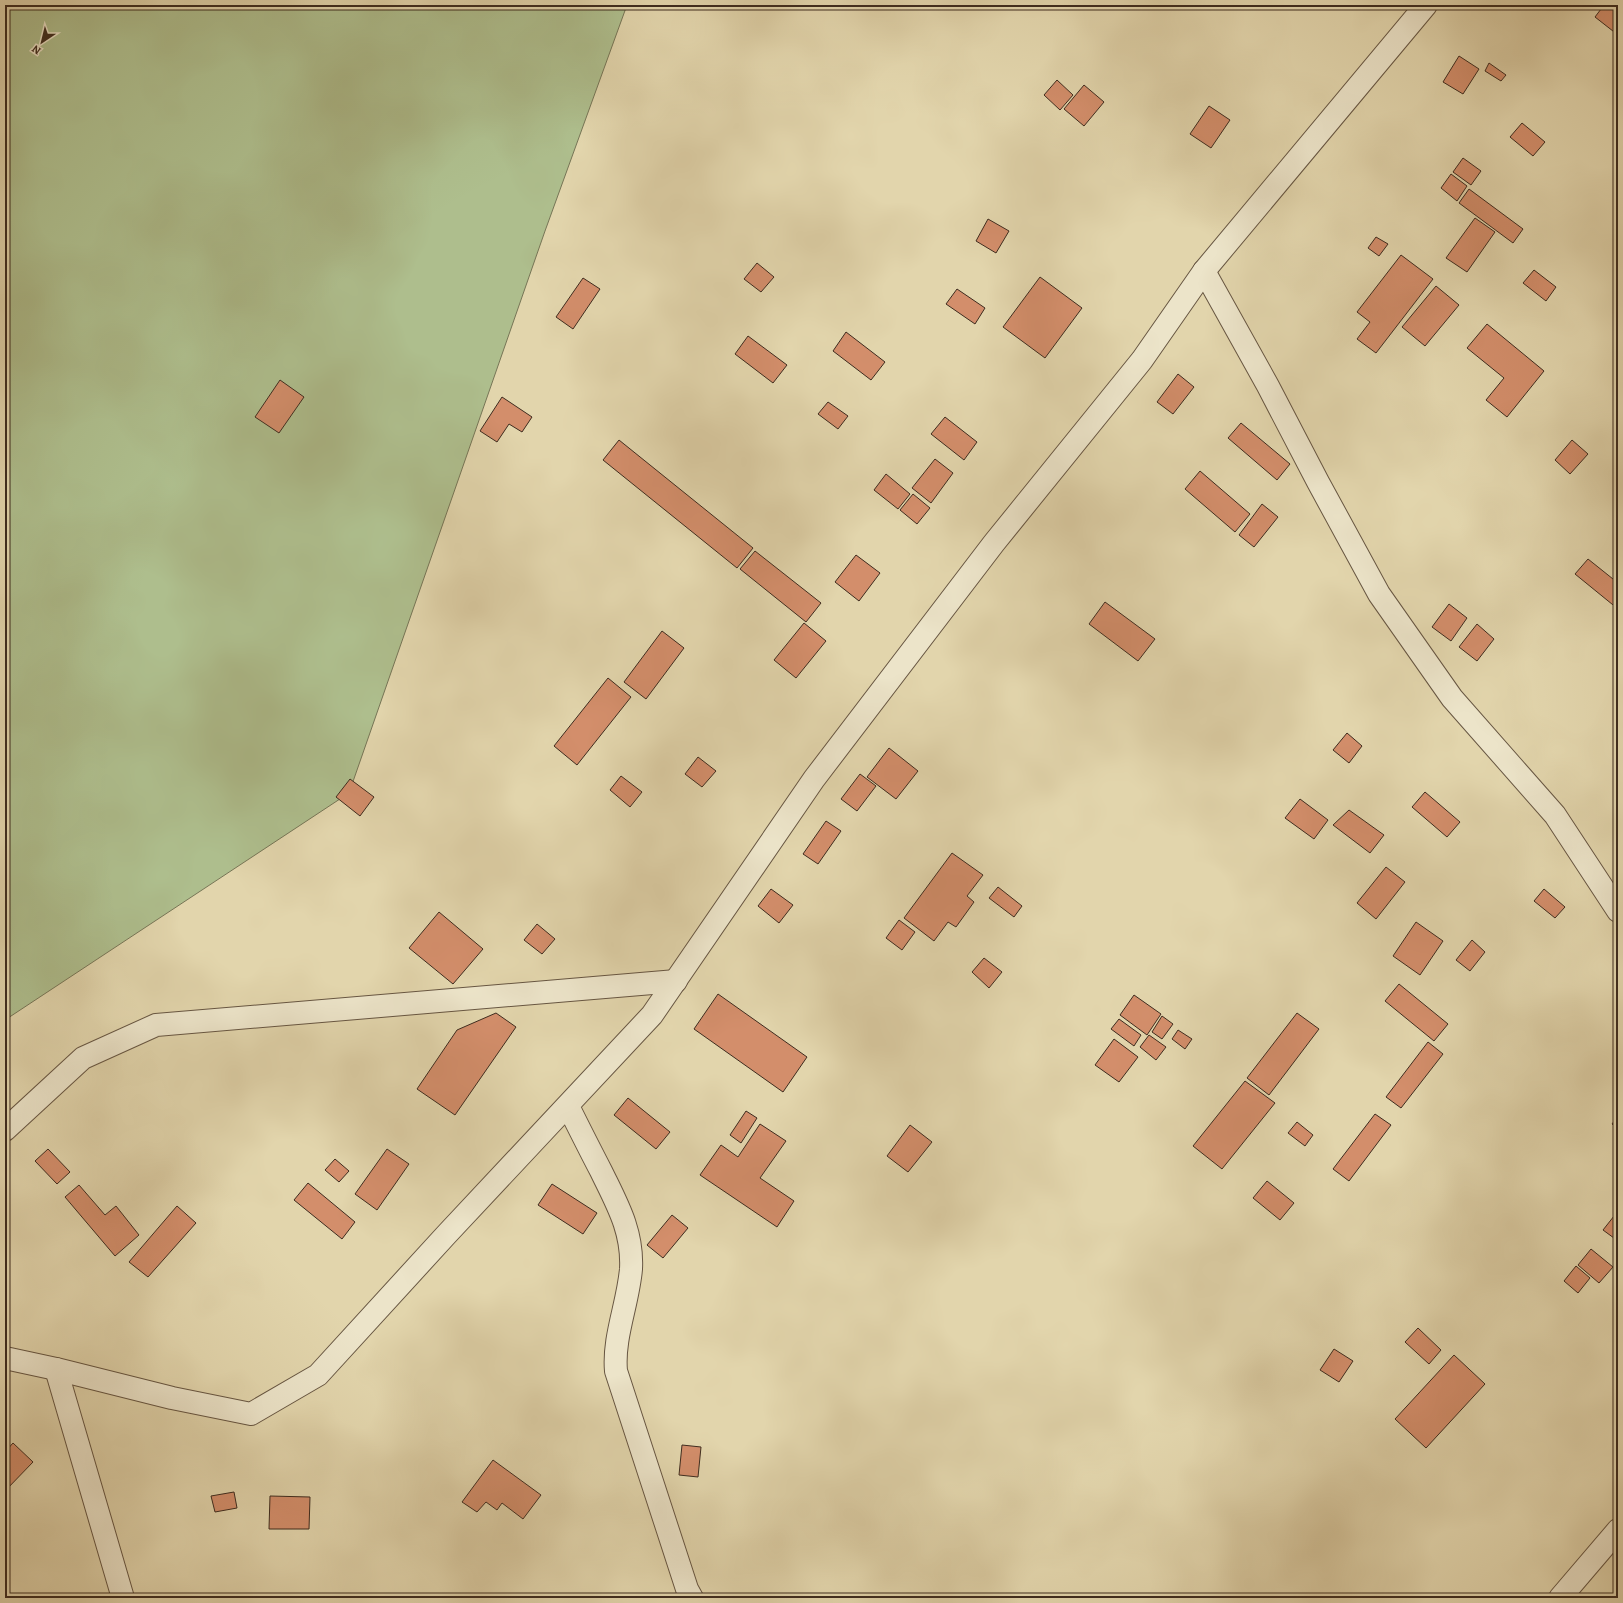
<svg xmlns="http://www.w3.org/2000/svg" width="1623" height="1603" font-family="Alegreya,serif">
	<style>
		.green { fill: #aebe8d; stroke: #767556 }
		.building { fill: #d38e6b; stroke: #3e2c1f }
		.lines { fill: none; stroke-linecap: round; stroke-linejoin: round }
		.minor-casing { stroke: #675642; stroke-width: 24 }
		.minor { stroke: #ece4c9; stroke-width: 22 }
	</style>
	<rect width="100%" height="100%" fill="#e2d5ac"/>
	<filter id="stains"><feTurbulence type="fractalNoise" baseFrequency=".005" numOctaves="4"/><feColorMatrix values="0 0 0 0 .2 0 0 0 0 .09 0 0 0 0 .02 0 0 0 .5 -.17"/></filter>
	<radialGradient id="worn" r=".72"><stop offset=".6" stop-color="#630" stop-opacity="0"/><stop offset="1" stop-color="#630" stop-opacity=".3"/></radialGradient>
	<!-- green -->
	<path class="green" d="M5,5H627L545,231L349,793L5,1020Z"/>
	<!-- building -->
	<g class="building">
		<path d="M1604,5H1610L1618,11V35L1595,17Z"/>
		<path d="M1459,56L1479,69L1463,94L1443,82Z"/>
		<path d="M1489,63L1506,75L1501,81L1485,71Z"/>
		<path d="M1057,80L1073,95L1060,110L1044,95Z"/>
		<path d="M1084,85L1104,102L1084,126L1064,109Z"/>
		<path d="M1209,106L1230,120L1211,148L1190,134Z"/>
		<path d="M1522,123L1545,142L1533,156L1510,137Z"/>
		<path d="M1463,158L1481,171L1471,185L1453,172Z"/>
		<path d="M1451,174L1467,186L1457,201L1441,188Z"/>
		<path d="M1469,189L1523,229L1513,243L1459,203Z"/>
		<path d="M1475,218L1495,232L1467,272L1446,258Z"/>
		<path d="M988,219L1009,231L996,253L976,241Z"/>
		<path d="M1376,237L1388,244L1379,256L1368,248Z"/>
		<path d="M1401,255L1433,279L1376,353L1357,339L1370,322L1357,312Z"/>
		<path d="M757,263L774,277L761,292L744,279Z"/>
		<path d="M1534,270L1556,287L1546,301L1523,283Z"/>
		<path d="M1040,277L1082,308L1045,358L1003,327Z"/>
		<path d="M583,278L600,289L573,329L556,317Z"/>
		<path d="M1436,286L1459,305L1425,346L1402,327Z"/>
		<path d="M957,289L985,308L975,324L946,304Z"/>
		<path d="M1487,324L1544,371L1507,417L1486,400L1504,378L1467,348Z"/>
		<path d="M846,332L885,362L871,380L833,351Z"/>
		<path d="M748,336L787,365L773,383L735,354Z"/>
		<path d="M1178,374L1194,387L1173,414L1157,402Z"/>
		<path d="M280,380L304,397L279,433L255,417Z"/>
		<path d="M502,397L532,417L522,432L509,424L497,442L480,431Z"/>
		<path d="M828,402L848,416L838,429L818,414Z"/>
		<path d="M945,417L977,442L964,460L931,434Z"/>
		<path d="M1241,423L1290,464L1277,480L1228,438Z"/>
		<path d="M619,440L753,548L737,568L603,460Z"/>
		<path d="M1572,440L1588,454L1570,474L1555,460Z"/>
		<path d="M935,459L953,473L931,503L912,488Z"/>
		<path d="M1200,471L1250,514L1235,532L1185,489Z"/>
		<path d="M886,474L910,494L898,509L874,490Z"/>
		<path d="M913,494L930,508L917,524L900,510Z"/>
		<path d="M1262,504L1278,517L1254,547L1239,535Z"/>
		<path d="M755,551L821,603L806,622L740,569Z"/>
		<path d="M856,555L880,573L859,601L835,582Z"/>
		<path d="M1588,559L1618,583V609L1575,574Z"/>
		<path d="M1105,602L1155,639L1138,661L1089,624Z"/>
		<path d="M1449,604L1467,618L1451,641L1432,627Z"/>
		<path d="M804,623L826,641L796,678L774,660Z"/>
		<path d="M1477,624L1494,639L1477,661L1459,647Z"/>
		<path d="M662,631L684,648L646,699L624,682Z"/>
		<path d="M608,678L631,697L577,765L554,746Z"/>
		<path d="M1347,733L1362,746L1349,763L1333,750Z"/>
		<path d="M889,748L918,771L896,799L867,777Z"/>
		<path d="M698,757L716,771L702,787L685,774Z"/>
		<path d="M860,774L876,786L857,811L841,799Z"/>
		<path d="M621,776L642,792L630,807L610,790Z"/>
		<path d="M350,779L374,797L360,816L336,797Z"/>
		<path d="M1425,792L1460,822L1447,837L1412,807Z"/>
		<path d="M1300,799L1328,820L1314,839L1285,818Z"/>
		<path d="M1349,810L1384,835L1370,853L1333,825Z"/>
		<path d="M826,821L841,831L818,864L803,854Z"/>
		<path d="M952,853L983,875L967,896L974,902L956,927L948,922L934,941L904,918Z"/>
		<path d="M1386,867L1405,882L1376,919L1357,903Z"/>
		<path d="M998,887L1022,906L1014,917L989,898Z"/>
		<path d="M771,889L793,905L779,923L758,906Z"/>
		<path d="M1544,889L1565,907L1555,918L1534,901Z"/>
		<path d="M439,912L483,949L453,984L409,948Z"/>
		<path d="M899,920L915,932L902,950L886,938Z"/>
		<path d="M1416,922L1443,941L1420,975L1393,956Z"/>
		<path d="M537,924L555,939L542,954L524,940Z"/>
		<path d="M1472,940L1485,952L1470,971L1456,960Z"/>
		<path d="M984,958L1002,972L989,988L972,972Z"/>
		<path d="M1399,984L1448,1024L1434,1041L1385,1001Z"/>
		<path d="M718,994L807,1057L783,1092L694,1029Z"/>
		<path d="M1134,995L1161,1014L1147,1035L1120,1015Z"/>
		<path d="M496,1013L516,1027L455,1115L417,1089L457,1030Z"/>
		<path d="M1297,1013L1319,1029L1269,1095L1247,1078Z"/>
		<path d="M1162,1016L1173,1024L1162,1039L1152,1032Z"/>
		<path d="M1119,1019L1141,1035L1134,1046L1111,1029Z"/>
		<path d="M1178,1030L1192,1039L1185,1049L1172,1039Z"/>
		<path d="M1149,1035L1166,1047L1156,1060L1140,1047Z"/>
		<path d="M1114,1039L1138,1057L1119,1082L1095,1065Z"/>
		<path d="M1428,1042L1443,1054L1401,1108L1386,1097Z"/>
		<path d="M1245,1081L1275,1103L1222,1169L1193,1146Z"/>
		<path d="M628,1098L670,1132L656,1149L614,1115Z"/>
		<path d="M746,1111L757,1118L741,1143L730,1135Z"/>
		<path d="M1375,1114L1391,1125L1349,1181L1333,1169Z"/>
		<path d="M1618,1116V1129L1612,1124Z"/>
		<path d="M1297,1122L1313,1135L1305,1146L1288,1133Z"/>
		<path d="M760,1124L786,1141L760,1178L794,1201L777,1227L700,1175L721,1145L738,1157Z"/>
		<path d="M910,1125L932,1142L908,1172L887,1156Z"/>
		<path d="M48,1149L70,1172L57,1184L35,1161Z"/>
		<path d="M387,1149L409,1164L377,1210L355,1194Z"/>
		<path d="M335,1159L349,1171L339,1182L325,1170Z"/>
		<path d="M1267,1181L1294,1203L1280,1220L1253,1198Z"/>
		<path d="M308,1183L355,1222L342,1239L294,1200Z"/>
		<path d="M552,1184L597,1213L583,1234L538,1205Z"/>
		<path d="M79,1185L105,1215L116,1206L139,1235L115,1256L65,1197Z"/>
		<path d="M177,1206L196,1223L148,1277L129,1262Z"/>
		<path d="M1618,1211V1241L1603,1230Z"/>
		<path d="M672,1215L688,1228L663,1258L647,1245Z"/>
		<path d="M1591,1249L1613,1267L1599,1283L1578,1265Z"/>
		<path d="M1576,1266L1590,1278L1578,1293L1564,1281Z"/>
		<path d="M1418,1328L1441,1350L1429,1364L1405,1342Z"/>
		<path d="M1334,1349L1353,1361L1339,1382L1320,1370Z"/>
		<path d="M1454,1355L1485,1384L1426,1448L1395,1419Z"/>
		<path d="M13,1443L33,1462L5,1491V1452Z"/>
		<path d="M682,1445L701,1447L698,1477L679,1475Z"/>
		<path d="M493,1460L541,1495L523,1519L502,1503L497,1510L486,1502L477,1512L462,1502Z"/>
		<path d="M234,1492L237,1508L215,1512L211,1496Z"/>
		<path d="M270,1496L310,1497L309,1529H269Z"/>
	</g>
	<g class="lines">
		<defs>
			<g id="minor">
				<path d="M1204,271L1268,386L1318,482L1379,594L1452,698L1555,815L1618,911"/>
				<path d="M568,1106C579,1128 590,1150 601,1171C617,1204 633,1231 631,1269C628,1304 613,1337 616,1371L687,1589L692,1598"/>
				<path d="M5,1130L83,1058L156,1025L676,981"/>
				<path d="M5,1358L56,1369L172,1398L251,1414L318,1375L446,1235L652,1015L814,779L994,543L1142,360L1204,271L1426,5"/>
				<path d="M56,1369L123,1598"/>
				<path d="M1560,1598L1618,1530"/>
			</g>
		</defs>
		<!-- minor casing -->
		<use href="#minor" class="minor-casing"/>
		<!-- minor -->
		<use href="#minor" class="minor"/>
	</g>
	<!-- margin -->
	<rect width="1623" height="1603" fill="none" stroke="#e2d5ac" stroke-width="20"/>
	<rect x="6" y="6" width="1611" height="1591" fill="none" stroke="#3e2c1f" stroke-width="2"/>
	<rect x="10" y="10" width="1603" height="1583" fill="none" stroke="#3e2c1f"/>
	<!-- north arrow -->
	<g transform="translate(42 42) rotate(215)" stroke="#ece4c9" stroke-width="3" paint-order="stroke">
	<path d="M0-3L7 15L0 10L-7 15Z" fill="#3e2c1f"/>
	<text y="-6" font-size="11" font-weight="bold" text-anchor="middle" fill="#3e2c1f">N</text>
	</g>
	<rect width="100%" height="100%" filter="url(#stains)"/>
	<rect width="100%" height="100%" fill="url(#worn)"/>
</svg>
